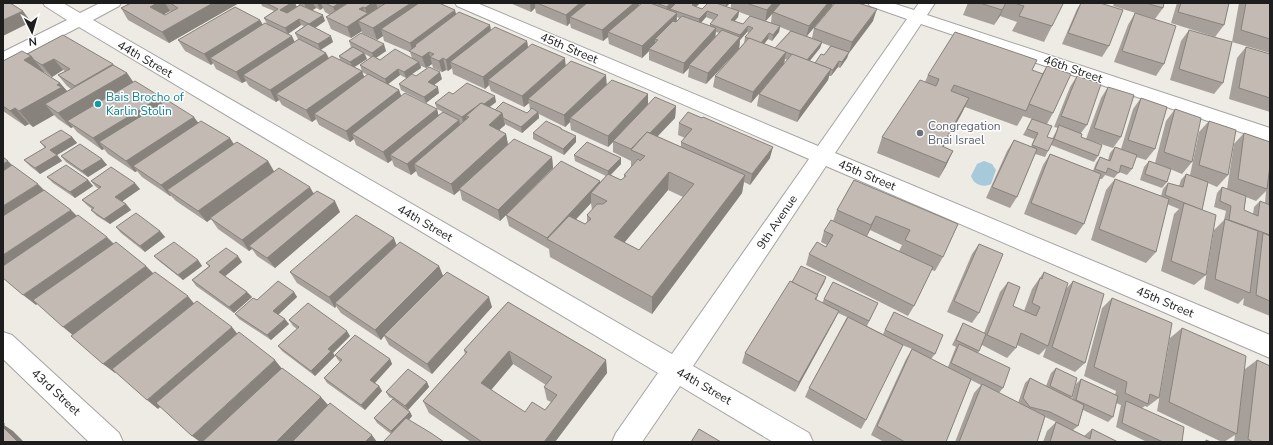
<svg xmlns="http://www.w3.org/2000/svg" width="1273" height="445" font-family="'Nunito Sans',sans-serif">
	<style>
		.water { fill: #a6cada }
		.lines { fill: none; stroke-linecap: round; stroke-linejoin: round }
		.minor-casing { stroke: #a4a4a4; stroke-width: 2 }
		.minor { fill: #fff; fill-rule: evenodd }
		.wall { fill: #a7a09a; fill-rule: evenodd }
		.shaded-wall { fill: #88827d }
		.building { fill: #c2bab3; stroke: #88827d; fill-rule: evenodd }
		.culture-dot { fill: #0f9aa8; stroke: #fff; stroke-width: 1.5 }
		.worship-dot { fill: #6b7280; stroke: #fff; stroke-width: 1.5 }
		.labels { text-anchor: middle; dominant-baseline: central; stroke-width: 3; stroke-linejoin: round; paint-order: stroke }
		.street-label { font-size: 12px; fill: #1d1d1d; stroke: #fff }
		.culture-label { font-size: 12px; fill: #0d838f; stroke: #fff; text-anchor: start }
		.worship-label { font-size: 12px; fill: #5b616d; stroke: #fff; text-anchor: start }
	</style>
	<rect width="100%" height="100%" fill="#eeebe4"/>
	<!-- water -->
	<path class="water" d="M984,161L992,164L996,170L991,184C983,188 974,185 971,176L977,164Z"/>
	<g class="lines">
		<defs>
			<g id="minor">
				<path d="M43,3H63L80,13L100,3H121L119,6L93,20L672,354L809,159L457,6L455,3H477L818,146L907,19L870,6L868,3H892L914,10L919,3H935L927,15L1270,128V142L921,24L835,153L1270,335V358L826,166L693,366L809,433L813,442H773L680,386L642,442H612L616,433L658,373L79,27L9,63L3,65V52L67,20L45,6Z"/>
				<path d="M3,332L12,335L119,433L123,442H89L3,359Z"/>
			</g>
		</defs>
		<!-- minor casing -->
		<use href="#minor" class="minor-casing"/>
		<!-- minor -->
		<use href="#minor" class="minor"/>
	</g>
	<!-- wall -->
	<g class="wall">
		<path d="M131,3H239L169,43L128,20L121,8ZM170,11L171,12L165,15L164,14Z"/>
		<path d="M261,3H295L296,7L299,5L298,3H439L456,15L490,25L491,31L527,41L528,48L566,65L606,85L648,94V105L676,106L675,118L657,136L681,147V142L685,138L678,135L679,123L770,158L750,185L744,182L742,193L652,314L550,257L549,249L509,226L506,215L600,181V182L606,176L575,161L574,155L621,158V164L611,175L621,180L624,178V175L631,167V161L613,152V142L608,147L571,130L570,122L565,127L539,114V118L522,133L505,124V125L499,130L506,134L508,144L552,157L553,168L500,221L462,200L460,190L454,195L418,176L416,171L411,175L394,166L392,160L388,163L356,145L354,139L350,142L319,125L316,119L312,122L282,105L279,100L276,102L249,86L246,81L242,83L216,69L213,63L211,65L185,51L178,40L260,20L263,25L267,24L264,18L274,11L262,6ZM316,8L320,10L323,8L325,12L330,15L326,17L331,29L351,38L362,31V33L377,40L383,36L384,41L410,52L412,58L380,60L376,58L386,51L349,41L351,47L339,56L340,60L329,58L326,53L321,50L333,42L315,28L325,21L312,10ZM301,25L304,26L295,33L298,39H299L294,42L288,34ZM365,54L372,58L360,65L362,71L354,67L367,59ZM432,64L433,68L442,72L446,70L448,71L452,68L453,74L485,89L489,85L491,91L524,107L529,103L530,110L527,113L495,110L489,107L496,102L453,94L435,103L437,109L443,112L438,115L437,109L401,96L399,90L388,84L400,75L406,78L421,68V66L426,68ZM362,72L368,75L364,77ZM668,190L683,197L639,250L624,242ZM591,203L592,210L587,215V222L585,224L576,219Z"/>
		<path d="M510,3H639V5L642,3H700L696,7L702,9L708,3H730L726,7L731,8V3H833L832,6L807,36L812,38L814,28L873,21L849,53L847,58L840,68L838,67L831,76H829L828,80L797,122L757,106L759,94L788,60L785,59L784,64L751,103L713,87L715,76L744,43L745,37L749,33L747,32L740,40L739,49L706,84L688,77L689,68L683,74L649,60V51L642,58L609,44L608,37L603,41L571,28L570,23L567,26L536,13L535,8L531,12ZM739,12L750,16L743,24L735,21L738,17ZM772,13L771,23L765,21ZM677,17L679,18L677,21ZM706,17L713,20L710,24V26L701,23ZM780,27L790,31L775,48L764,44L768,39L772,41L779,32ZM716,32L719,33L715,37ZM822,43L830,46L824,55L815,63L810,61L820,48Z"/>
		<path d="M968,3H1060L1052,26L1044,42L1012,31L1017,22L1000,16L994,25L963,15Z"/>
		<path d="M1081,3H1100L1109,46L1102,57L1062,44L1077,9Z"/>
		<path d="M1114,3H1164L1163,8L1155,19L1113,6Z"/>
		<path d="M1177,3H1229L1224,25L1215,37L1171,23Z"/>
		<path d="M1239,3H1270V53L1232,42Z"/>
		<path d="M1135,13L1164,64L1156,76L1114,62L1128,25Z"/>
		<path d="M1189,30L1223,83L1214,94L1170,80L1181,41Z"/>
		<path d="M1246,47L1270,54V112L1229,99L1237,58Z"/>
		<path d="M27,54L115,66L127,73L133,82L198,123L234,144L268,161L274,171L314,193L340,212L275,268L257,256L252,249L249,251L218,229L211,219L207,222L176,201L171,196H170L142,177L137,171L135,172L108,154L104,149L102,150L77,132L73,127L71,128L58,119L54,115L33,127L29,124L25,126L3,111V61ZM63,70L65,71L58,75L67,86L71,89L67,91L60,83L43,72H44L52,77Z"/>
		<path d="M1047,66L1053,113L1047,124V137L1052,139L1058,128L1054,127L1070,87L1077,76L1087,125L1081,133V137L1098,156L1094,162L1051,145L1045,157L1035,154L1017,197L1010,208L986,198L1007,151L1014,140L1031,147L1034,139L1023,135L1032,119L1023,116L1017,126L965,107L943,147L953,151L939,178L877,153L882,137L925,82L928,75L1032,70L1042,74Z"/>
		<path d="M416,76L442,79L434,85L439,93L426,103L401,90L399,84Z"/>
		<path d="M1108,87L1121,137L1113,148L1086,139L1101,98Z"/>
		<path d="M1141,98L1155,149L1146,160L1136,157L1132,169L1127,175L1119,172L1114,178L1105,175L1102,179H1100L1084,224L1076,235L1024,214L1043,165L1050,154L1093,171L1096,163L1100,157L1108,160L1110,153L1115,147L1121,149L1133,109Z"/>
		<path d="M1175,109L1192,162L1182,174L1170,169L1167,182L1162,188L1140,180L1144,167L1149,161L1155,163L1166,121Z"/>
		<path d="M1209,121L1228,175L1217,187L1208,183L1202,210L1206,275L1194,285L1161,271L1174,214L1179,209L1167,204L1156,252L1146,263L1091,240L1106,190L1115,179L1161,196L1163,189L1168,183L1179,186L1181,180L1186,174L1190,175L1199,132Z"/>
		<path d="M561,128L562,129L576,142L564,155L533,139V133Z"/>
		<path d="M1244,133L1270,142V316L1243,305L1244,298L1238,304L1204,289L1214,230L1224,220L1226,211L1214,207L1217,193L1222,187L1227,189L1234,144ZM1266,191L1265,203L1260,201L1254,207L1253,214L1244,210L1246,197L1256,201Z"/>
		<path d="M72,137L77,143L57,155L62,161L40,174L30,166L24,160L45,148L40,142Z"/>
		<path d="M61,156L102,159L107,165L88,177L66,162Z"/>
		<path d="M47,177L88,180L93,186L75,198L53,183Z"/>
		<path d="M854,180L943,257L935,271L931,270L914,306L908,316L806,265L809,254L826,247L827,245L821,242L824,231L833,221L837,210ZM870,230L902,245L899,251L867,236Z"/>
		<path d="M91,181L140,189L122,201L126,204L131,210L110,224L97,216L91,210L92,209L88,206L82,200L99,189L96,187Z"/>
		<path d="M116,227L160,231L165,237L145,252L121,233Z"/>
		<path d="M979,244V313L972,323L947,312L972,254Z"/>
		<path d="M397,245L439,266L443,276L492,307L432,374L389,345L384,336L381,340L341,313L336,306L335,308L297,283L290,272Z"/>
		<path d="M154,256L198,260L202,266L183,280L159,261Z"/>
		<path d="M242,262L225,276L247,292L252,297L234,313L196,286L192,280L209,266L206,263Z"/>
		<path d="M1044,272L1066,289L1073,281L1085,363L1075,372L1043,357L1046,348L1039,355L1017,345L1016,348L1007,358L982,345L978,353L1003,388L999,393L1018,403L1025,383L1030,378L1046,386L1051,373L1056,368L1072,397L1071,398L1072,399L1076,384L1081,379L1115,395L1116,391L1084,376L1102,308L1112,298L1159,398L1147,407L1145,406L1142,408L1182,442H1147L1116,427L1121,405L1116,403L1113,417L1108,422L1083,410L1078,426L1073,430L1084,436L1092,429L1118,442H1043L1047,431L1056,422L1045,417L1037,442H955L974,393L981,385L971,380L946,442H884L871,435L906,359L912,349L902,345L866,420L861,429L805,397L809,388L847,317L838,313L834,321L795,392L742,363L745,353L792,282L826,277L824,283L817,295L816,300L822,303L824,299L878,303L867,326L883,334L894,312L935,354L931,359L948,367L955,349L956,347L952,345L963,323L984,333L1000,292L1008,282L1013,306L1024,311L1032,289Z"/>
		<path d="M294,292L297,297L278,314L289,324L271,340L239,319L235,314L257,300Z"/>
		<path d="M508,302L606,360L607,373L555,442H471L429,413L423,401L465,354L464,350ZM513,364L546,385L544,387L547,400L551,402L545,410L525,412L491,390Z"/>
		<path d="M289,320L350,336L333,353L335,356L315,376L282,351L278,346L297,329L293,326Z"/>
		<path d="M1182,328L1245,369L1257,360L1270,442H1234L1235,435L1224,442H1222L1157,411L1170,338Z"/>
		<path d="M335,355L390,359L392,364L375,383L379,386L382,391L365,410L327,383L324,378L340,362L338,360Z"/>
		<path d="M427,382L429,387L408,410L410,412L412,416L409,420L391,434L377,423L374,418L393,399L389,397L386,392Z"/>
	</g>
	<!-- shaded-wall -->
	<g class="shaded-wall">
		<path d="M157,3H165L170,11L157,18L150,7Z"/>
		<path d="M213,3H239L169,43L162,32Z"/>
		<path d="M291,3H295L297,7L283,16L280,10Z"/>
		<path d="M304,3H313L316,8L308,13Z"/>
		<path d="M317,3H321L323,8L320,10Z"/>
		<path d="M339,3H359L338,18L333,7Z"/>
		<path d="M372,3H376L379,12L358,21L362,31L351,38L347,27L359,9L363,7L365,15L367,14L365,8Z"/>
		<path d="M411,3H423L381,29L383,36L377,40L373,28Z"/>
		<path d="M530,3H535V8L531,12Z"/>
		<path d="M580,3H594L570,17V23L567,26L566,15Z"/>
		<path d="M634,3H639V10L608,32V37L603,41L602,30Z"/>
		<path d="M670,3H674V5L666,13L667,7Z"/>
		<path d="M695,3H700L692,11V5Z"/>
		<path d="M726,3H730L726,7Z"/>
		<path d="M773,3H782L765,22L767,10Z"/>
		<path d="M828,3H833L832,6L806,37L809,26Z"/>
		<path d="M1006,3L1000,16L994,25L1002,10Z"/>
		<path d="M877,9L873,21L849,53L852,42Z"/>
		<path d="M455,10L458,21L416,46L415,45L416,52L413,53L410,43Z"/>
		<path d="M23,11L31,22L3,36V20Z"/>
		<path d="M707,11L706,17L699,25V19Z"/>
		<path d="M739,11L738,17L730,26L731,20Z"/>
		<path d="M677,13L676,25L658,40L655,39V45L649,49V51L642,58V46Z"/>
		<path d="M323,15L325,21L312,30L309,24Z"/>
		<path d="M299,19L301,25L288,34L285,28Z"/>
		<path d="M260,20L266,31L210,58L213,63L211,65L204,54Z"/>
		<path d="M490,25L492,37L450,62L452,68L448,71L446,60Z"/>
		<path d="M748,26L747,32L740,40L739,49L706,84L708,73L739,38L740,35Z"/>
		<path d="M780,26L779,32L772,41L773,35Z"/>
		<path d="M716,28L715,40L689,65V68L683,74L684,63Z"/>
		<path d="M769,33L768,39L760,49L761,43Z"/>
		<path d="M292,36L297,47L243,75L246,81L242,83L236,72Z"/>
		<path d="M331,36L333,42L320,50L318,44Z"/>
		<path d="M527,41L529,53L488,80L489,85L485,89L483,77Z"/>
		<path d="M822,42L820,48L805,66L807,60Z"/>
		<path d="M384,44L386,51L374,59L372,53Z"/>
		<path d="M429,52L432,64L426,68L422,57Z"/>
		<path d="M786,52L784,64L751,103L753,92Z"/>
		<path d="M849,52L847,58L840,68L842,62Z"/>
		<path d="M326,53L331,64L276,94L279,100L276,102L270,90Z"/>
		<path d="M364,53L367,59L353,68L350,62Z"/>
		<path d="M31,56L44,72L37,75L24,60Z"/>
		<path d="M443,58L446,70L442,72L439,61Z"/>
		<path d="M565,58L566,69L528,99L529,103L524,107L522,96Z"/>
		<path d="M54,59L63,70L52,77L42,65Z"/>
		<path d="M839,61L838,67L831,76L833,70Z"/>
		<path d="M419,62L421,68L406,78L404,72Z"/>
		<path d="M113,64L122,75L84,97L75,86Z"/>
		<path d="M398,69L400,75L387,85L385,79Z"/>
		<path d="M831,69L828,80L797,122L800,111Z"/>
		<path d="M362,71L366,82L314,114L316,119L312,122L306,110Z"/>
		<path d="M440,72L442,79L430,88L428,82Z"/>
		<path d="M127,73L138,89L67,121L73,127L71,128L58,113Z"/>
		<path d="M606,75L607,87L570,118V122L565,127L564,115Z"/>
		<path d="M60,83L73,98L45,104L54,115L33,127L19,111Z"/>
		<path d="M438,87L439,93L426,103L424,97Z"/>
		<path d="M399,90L403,101L352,134L354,139L350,142L346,131Z"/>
		<path d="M648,94V105L613,141V142L608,147V136Z"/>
		<path d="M495,96L496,102L481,114L479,108Z"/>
		<path d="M161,97L169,108L99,142L104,149L102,150L93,138Z"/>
		<path d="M969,98L962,113L935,162L942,146Z"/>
		<path d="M476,106L477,112L469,117L466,116L467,120L463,123L462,117Z"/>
		<path d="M676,106L675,118L641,154L633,151Z"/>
		<path d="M15,108L29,124L25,126L10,111Z"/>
		<path d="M437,109L440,121L390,155L392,160L388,163L383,152Z"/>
		<path d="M538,112L539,118L522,133L521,127Z"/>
		<path d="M502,113L505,125L491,137L489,125Z"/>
		<path d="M194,117L202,128L133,166L137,171L135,172L126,161Z"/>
		<path d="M459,120L462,132L414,164L416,171L411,175L407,164Z"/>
		<path d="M506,134L508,145L459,189L460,190L454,195L451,184Z"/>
		<path d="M576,136V142L564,155L563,149Z"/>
		<path d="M72,137L77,143L57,155L62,161L40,174L35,168L50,150Z"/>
		<path d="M230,138L237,149L167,190L171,196H170L161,185Z"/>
		<path d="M773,147L770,158L750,185L752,174Z"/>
		<path d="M953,151L946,166L939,178L946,163Z"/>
		<path d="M552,157L553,168L500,221L498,210Z"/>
		<path d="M621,158V164L608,177V171Z"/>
		<path d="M102,159L107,165L88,177L82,171Z"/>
		<path d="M8,161L19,172L3,182V164Z"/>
		<path d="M268,161L274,172L207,222L198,211Z"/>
		<path d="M669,172L668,190L615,254L614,237Z"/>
		<path d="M745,175L742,193L652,314V297Z"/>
		<path d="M88,180L93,186L75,198L70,192Z"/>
		<path d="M600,181L601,192L591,193V203L554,243L547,240V238Z"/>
		<path d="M135,183L140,189L120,203L115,197Z"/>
		<path d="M38,184L49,195L3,225V206Z"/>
		<path d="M310,187L316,198L249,246L252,249L249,251L242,240Z"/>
		<path d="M335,201L340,212L275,268L267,258Z"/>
		<path d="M126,204L131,210L110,224L104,219Z"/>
		<path d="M71,210L82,221L3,274V255Z"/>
		<path d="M876,216L870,230L865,240L871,225Z"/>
		<path d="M160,231L165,237L145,252L140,246Z"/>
		<path d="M107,237L117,247L36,305L23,295Z"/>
		<path d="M394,238L398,249L335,303L336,306L335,308L329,297Z"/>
		<path d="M238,256L242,262L223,278L219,272Z"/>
		<path d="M198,260L202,266L183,280L178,275Z"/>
		<path d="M146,266L156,276L75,337L63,327Z"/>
		<path d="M439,266L443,276L384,335V336L381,340L375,330Z"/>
		<path d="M826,277L824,283L816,297L818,295L814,305L811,310L816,295Z"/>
		<path d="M247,292L252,297L234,313L229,307Z"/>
		<path d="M294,292L297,297L277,316L273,311Z"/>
		<path d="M188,296L197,307L115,373L103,364Z"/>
		<path d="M489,297L492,307L432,374L427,364Z"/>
		<path d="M839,311L834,321L795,392L799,382Z"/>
		<path d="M285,319L289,324L271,340L267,335Z"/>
		<path d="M232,327L240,337L158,409L147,400Z"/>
		<path d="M347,331L350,336L333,353L335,356L315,376L311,371L328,349Z"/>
		<path d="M509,351L513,364L486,396L481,383Z"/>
		<path d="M390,359L392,364L373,385L370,380Z"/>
		<path d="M275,360L283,370L204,442H200L192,436Z"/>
		<path d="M606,360L607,373L555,442H544Z"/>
		<path d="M427,382L429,387L408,410L405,406Z"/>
		<path d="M379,386L382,391L365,410L361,405Z"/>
		<path d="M321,397L329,406L293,442H276Z"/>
		<path d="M410,412L412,416L394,436L391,431Z"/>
		<path d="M3,422L5,424L4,425L13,431L24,442H18L3,427Z"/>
		<path d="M372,435L377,442H365Z"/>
	</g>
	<!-- building -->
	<g class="building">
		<path d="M3,3H10L23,11L3,20Z"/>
		<path d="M131,3H157L150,7L165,15L178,8L170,3H213L162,32L121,8Z"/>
		<path d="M266,3H291L280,10L287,13L300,5L323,15L309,24L299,19L285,28L264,18L278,9Z"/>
		<path d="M325,3H339L333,7Z"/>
		<path d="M348,3H372L365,8L363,7L359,9L368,13L347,27L326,17Z"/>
		<path d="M386,3H411L373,28L358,21Z"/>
		<path d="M419,3H439L455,10L410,43L381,29Z"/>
		<path d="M537,3H580L566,15Z"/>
		<path d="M587,3H634L602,30L570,17Z"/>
		<path d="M642,3H650L677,13L642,46L608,32Z"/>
		<path d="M656,3H670L667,7Z"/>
		<path d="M676,3H695L692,5L702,9L708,3H716L739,11L731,20L743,24L750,16L780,26L773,35L769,33L761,43L745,37L753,28L748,26L740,35L710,24L718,15L707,11L699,19L670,9Z"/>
		<path d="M746,3H773L767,10Z"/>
		<path d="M781,3H828L809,26L773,12Z"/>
		<path d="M835,3H858L877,9L852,42L814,28Z"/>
		<path d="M980,3H1006L1002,10Z"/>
		<path d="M1014,3H1060L1063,4L1052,26L1019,16L1024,6Z"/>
		<path d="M1081,3H1100L1123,10L1109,46L1068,33Z"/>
		<path d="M1146,3H1164L1163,8Z"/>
		<path d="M1181,3H1229L1224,25L1178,12Z"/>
		<path d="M1246,3H1270V39L1241,30Z"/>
		<path d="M235,7L260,20L204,54L178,40Z"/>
		<path d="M459,12L490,25L446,60L443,58L439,61L430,57L434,54L429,52L422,57L409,51L416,46L415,45Z"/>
		<path d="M1135,13L1176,26L1164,64L1122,51Z"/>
		<path d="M682,16L716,28L684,63L649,49L658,40L655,39L673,21L676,22Z"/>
		<path d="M265,23L292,36L236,72L210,58Z"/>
		<path d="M308,24L331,36L318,44L295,33Z"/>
		<path d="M495,27L527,41L483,77L450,62Z"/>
		<path d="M722,30L740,37L708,73L689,65Z"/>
		<path d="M1189,30L1232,42L1223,83L1179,69Z"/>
		<path d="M791,31L822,42L807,60L775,48Z"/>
		<path d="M955,32L1037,60L1032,70L1043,74L1026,111L954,85L951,91L969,98L942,146L953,151L946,163L882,137L920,80L936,86L939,79L928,75Z"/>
		<path d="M361,33L384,44L372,53L349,41Z"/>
		<path d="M63,35L113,64L75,86L58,75L70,69L54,59L42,65L34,60L31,56L27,54Z"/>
		<path d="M749,38L786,52L753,92L715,76Z"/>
		<path d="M299,39L326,53L270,90L243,75Z"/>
		<path d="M532,44L565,58L522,96L488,80Z"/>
		<path d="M831,46L849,52L842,62L839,61L833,70L815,63L821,54L824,55Z"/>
		<path d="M353,47L364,53L350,62L339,56Z"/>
		<path d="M1246,47L1270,54V98L1239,88Z"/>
		<path d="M395,49L419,62L404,72L398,69L385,79L360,65L373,56L380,60Z"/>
		<path d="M22,51L31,56L24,60L60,83L57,85L62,87L19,111L15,108L10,111L3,106V61Z"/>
		<path d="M792,54L831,69L800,111L759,94Z"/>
		<path d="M332,56L362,71L306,110L276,94Z"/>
		<path d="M571,61L606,75L564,115L528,99Z"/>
		<path d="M113,65L127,73L58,113L45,104Z"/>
		<path d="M1047,66L1071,74L1053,113L1029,104Z"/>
		<path d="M429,67L440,72L428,82L438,87L424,97L399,84L412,74L416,76Z"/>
		<path d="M368,74L399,90L346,131L314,114Z"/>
		<path d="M1077,76L1101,84L1087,125L1061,116Z"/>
		<path d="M612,80L648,94L608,136L570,118Z"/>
		<path d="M135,81L161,97L93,138L67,121Z"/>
		<path d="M467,83L495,96L484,104L481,103L462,117L435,103L449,92L453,94Z"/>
		<path d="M1108,87L1134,95L1121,137L1094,128Z"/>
		<path d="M405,93L437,109L383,152L352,134Z"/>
		<path d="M655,97L676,106L650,133L647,132L631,149L613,141Z"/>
		<path d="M1141,98L1167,107L1155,149L1128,140Z"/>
		<path d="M167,100L194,117L126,161L99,142Z"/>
		<path d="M503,102L527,113L532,108L538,112L521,127L503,118L502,113L495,110Z"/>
		<path d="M481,103L502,113L489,125L506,134L451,184L414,164L469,117L466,116Z"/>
		<path d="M1175,109L1201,118L1192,162L1164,152Z"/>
		<path d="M443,112L459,120L407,164L390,155Z"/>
		<path d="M688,112L702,118L703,117L773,147L752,174L681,142L692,129L679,123Z"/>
		<path d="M1032,119L1052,126L1047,137L1054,139L1048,151L1032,145L1038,133L1027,129Z"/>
		<path d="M201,121L230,138L161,185L133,166Z"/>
		<path d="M546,121L561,128V129L576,136L563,149L533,133Z"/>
		<path d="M1209,121L1236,130L1228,175L1199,165Z"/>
		<path d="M1059,125L1082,134L1081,137L1102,145L1098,156L1054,139Z"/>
		<path d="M61,130L72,137L50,150L57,155L35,168L24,160L46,147L40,142Z"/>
		<path d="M647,132L745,175L652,297L547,239L569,216L585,224L591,219L587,215L597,204H603L607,201L591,193L608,174L621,180L626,176L624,175L638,159L640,161L645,156L631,150ZM669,172L694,184L639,250L614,237Z"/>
		<path d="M1244,133L1270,142V166L1267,189L1238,179Z"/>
		<path d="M514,139L552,157L498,210L459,189Z"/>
		<path d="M1014,140L1037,149L1017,197L992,187Z"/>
		<path d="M237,142L268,161L198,211L167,190Z"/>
		<path d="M587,142L621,158L608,171L574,155Z"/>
		<path d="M80,144L102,159L82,171L61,156Z"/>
		<path d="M1115,147L1137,155L1132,169L1121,165L1119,173L1108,168L1106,173L1095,169L1100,157L1110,161Z"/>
		<path d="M1050,154L1101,174L1084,224L1031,203Z"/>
		<path d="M3,157L8,161L3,164Z"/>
		<path d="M561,161L600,181L547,238L506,215Z"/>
		<path d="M1149,161L1171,169L1167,182L1145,174Z"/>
		<path d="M12,165L38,184L3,206V171Z"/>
		<path d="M66,165L88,180L70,192L47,177Z"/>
		<path d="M111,167L135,183L115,197L126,204L104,219L91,210L94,208L82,200L101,187L91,181Z"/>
		<path d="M279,168L310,187L242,240L210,218Z"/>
		<path d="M1186,174L1208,182L1202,210L1165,195L1168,183L1183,187Z"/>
		<path d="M1115,179L1169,199L1156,252L1099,229Z"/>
		<path d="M854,180L958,224L943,257L905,240L910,230L876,216L871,225L837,210Z"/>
		<path d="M1222,187L1246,196L1244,210L1258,216L1260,201L1270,205V235L1229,220L1231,206L1220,201Z"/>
		<path d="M44,190L71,210L3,255V216Z"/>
		<path d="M317,191L335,201L267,258L249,246Z"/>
		<path d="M1184,203L1216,215L1206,275L1171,261Z"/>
		<path d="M136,213L160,231L140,246L116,227Z"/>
		<path d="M78,215L107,237L23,295L3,278V266Z"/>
		<path d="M356,215L394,238L329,297L290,272Z"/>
		<path d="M1225,219L1258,231L1250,293L1215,279Z"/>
		<path d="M831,220L933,267L914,306L809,254L817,242L826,247L833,235L824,231Z"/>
		<path d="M1263,233L1270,236V301L1256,295Z"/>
		<path d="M116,242L146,266L63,327L33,300Z"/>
		<path d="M174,242L198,260L178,275L154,256Z"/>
		<path d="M400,242L439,266L375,330L335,303Z"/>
		<path d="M979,244L1003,254L979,313L954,301Z"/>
		<path d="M226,248L238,256L219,272L247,292L229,307L192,280L210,266L206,263Z"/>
		<path d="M801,266L826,277L817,295L792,282Z"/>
		<path d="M155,272L188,296L103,364L71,336Z"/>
		<path d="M447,272L489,297L427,364L384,335Z"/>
		<path d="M1044,272L1068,283L1048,346L1021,333L1016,348L987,335L1008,282L1020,287L1013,306L1036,316L1040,307L1032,303L1040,278L1042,279Z"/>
		<path d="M278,281L294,292L273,311L285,319L267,335L235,314L253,298L257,300Z"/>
		<path d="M790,281L818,295L815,299L839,311L799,382L745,353Z"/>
		<path d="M1073,281L1104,294L1085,363L1052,347Z"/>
		<path d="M833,282L878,303L869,321L824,299Z"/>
		<path d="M1112,298L1172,323L1159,398L1150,394L1148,404L1125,393L1127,382L1094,367Z"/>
		<path d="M197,301L232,327L147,400L112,369Z"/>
		<path d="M508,302L606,360L544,442H482L423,401L467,352L464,350ZM509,351L552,377L544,387L557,395L545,410L532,402L525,412L481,383Z"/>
		<path d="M308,303L347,331L328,349L331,351L311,371L278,346L299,327L289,320Z"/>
		<path d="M894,312L943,335L935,354L885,330Z"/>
		<path d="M848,317L903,345L866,420L809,388Z"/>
		<path d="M963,323L986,334L979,351L956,340Z"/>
		<path d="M1182,328L1246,356L1237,434L1169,402Z"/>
		<path d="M239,332L275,360L192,436L156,403Z"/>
		<path d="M355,335L390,359L370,380L379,386L361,405L324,378L342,360L335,355Z"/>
		<path d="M959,344L1010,368L1003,388L951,363Z"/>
		<path d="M912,349L971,379L946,442H905L877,426Z"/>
		<path d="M1257,360L1270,366V442H1253L1248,439Z"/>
		<path d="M282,368L321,397L276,442H202Z"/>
		<path d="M1056,368L1077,378L1072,397L1050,386Z"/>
		<path d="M408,369L427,382L405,406L386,392Z"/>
		<path d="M1030,378L1084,405L1078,426L1050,412L1030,407L1023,398Z"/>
		<path d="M1081,379L1118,396L1113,417L1076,400Z"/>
		<path d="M982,384L1045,416L1037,442H959Z"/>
		<path d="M393,399L410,412L391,431L374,418Z"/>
		<path d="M1126,401L1184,427L1182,442H1163L1122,423Z"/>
		<path d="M330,403L372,435L365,442H292Z"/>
		<path d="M406,418L431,433L444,442H383Z"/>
		<path d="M1056,422L1090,439L1092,429L1118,442H1050Z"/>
		<path d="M3,427L18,442H3Z"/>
		<path d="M699,429L721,442H691Z"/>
		<path d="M1206,440L1211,442H1206Z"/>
	</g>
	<!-- markers -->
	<circle class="culture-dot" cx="98" cy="104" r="4"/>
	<circle class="worship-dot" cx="920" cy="133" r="4"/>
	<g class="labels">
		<!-- street labels -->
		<g class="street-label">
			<text transform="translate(569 48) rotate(23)">45th Street</text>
			<text transform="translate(145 59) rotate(30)">44th Street</text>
			<text transform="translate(1073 69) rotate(19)">46th Street</text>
			<text transform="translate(867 175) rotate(23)">45th Street</text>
			<text transform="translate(777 222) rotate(-56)">9th Avenue</text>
			<text transform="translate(425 223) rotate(30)">44th Street</text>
			<text transform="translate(1165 302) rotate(23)">45th Street</text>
			<text transform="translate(704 386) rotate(30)">44th Street</text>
			<text transform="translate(56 392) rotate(43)">43rd Street</text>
		</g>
		<!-- culture labels -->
		<g class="culture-label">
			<text x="106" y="97">Bais Brocho of<tspan x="106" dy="14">Karlin Stolin</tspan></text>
		</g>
		<!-- worship labels -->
		<g class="worship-label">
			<text x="928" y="126">Congregation<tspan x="928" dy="14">Bnai Israel</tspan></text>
		</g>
	</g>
	<!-- border -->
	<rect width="1273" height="445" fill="none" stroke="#1d1d1d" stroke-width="8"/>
	<!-- north arrow -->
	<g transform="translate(32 32) rotate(175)" stroke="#ffffff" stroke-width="3" paint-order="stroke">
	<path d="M0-3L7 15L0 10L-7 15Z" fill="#1d1d1d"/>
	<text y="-6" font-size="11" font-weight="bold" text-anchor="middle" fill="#1d1d1d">N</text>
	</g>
</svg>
